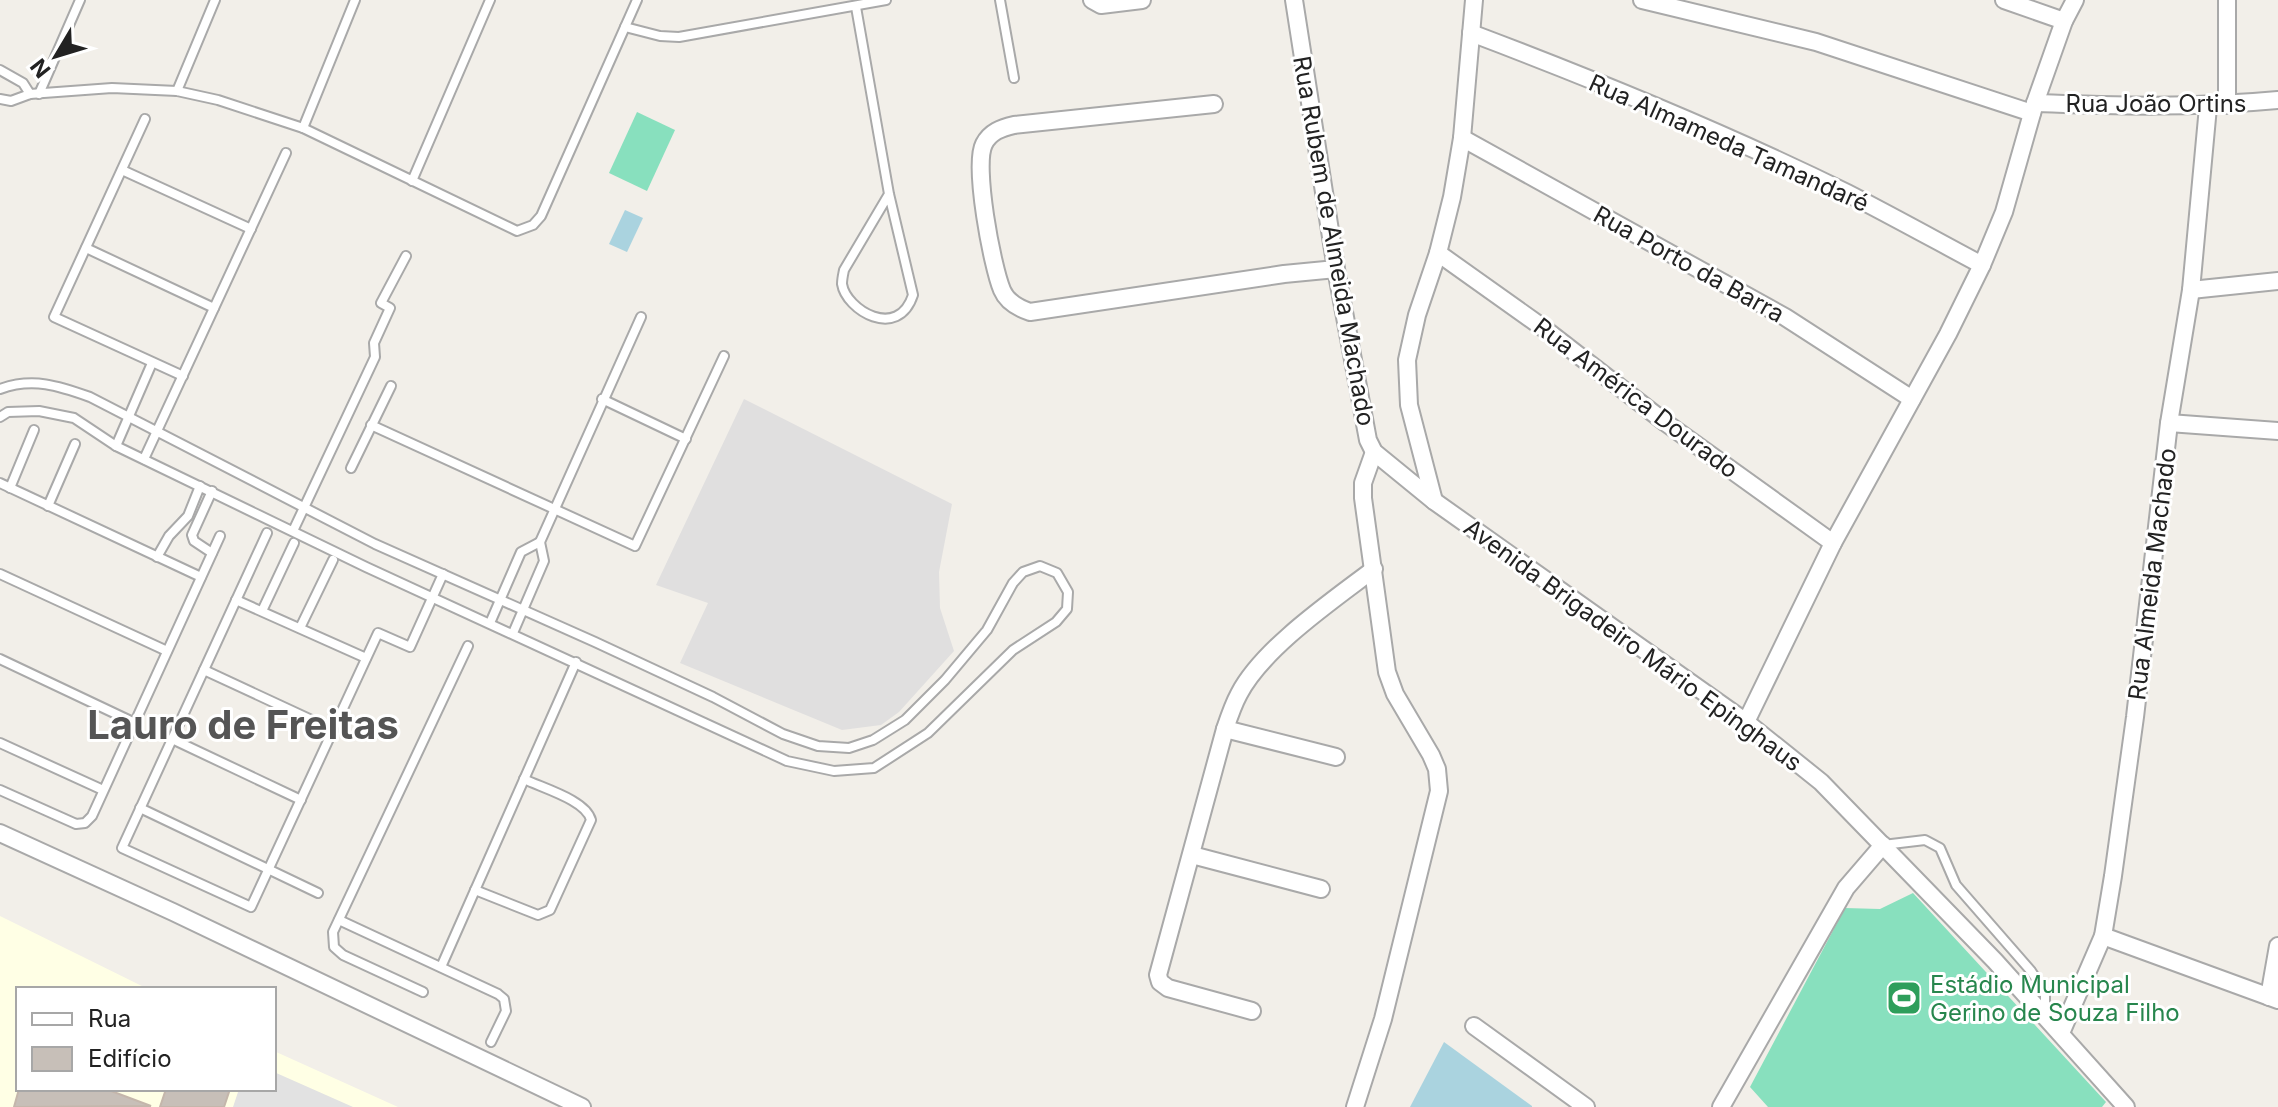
<svg xmlns="http://www.w3.org/2000/svg" width="2278" height="1107" font-family="Inter,sans-serif">
	<style>
		.residential { fill: #e0dfdf }
		.education { fill: #ffffe5 }
		.pitch { fill: #88e0be }
		.parking { fill: #e2e2e2 }
		.water { fill: #aad3df }
		.building { fill: #c7bfb8; stroke: #c4b6ab; stroke-width: 2 }
		.lines { fill: none; stroke-linecap: round; stroke-linejoin: round }
		.service-casing { stroke: #a9a9a9; stroke-width: 12 }
		.minor-casing { stroke: #a9a9a9; stroke-width: 20 }
		.service { stroke: #fff; stroke-width: 8 }
		.minor { stroke: #fff; stroke-width: 16 }
		.labels { text-anchor: middle; dominant-baseline: central; stroke-width: 6; stroke-linejoin: round; paint-order: stroke }
		.street-label { font-size: 24px; fill: #222; stroke: #fff }
		.leisure-label { font-size: 24px; fill: #27864d; stroke: #fff; text-anchor: start }
		.town-label { font-size: 40px; font-weight: bold; fill: #555; stroke: #fff }
	</style>
	<rect width="100%" height="100%" fill="#f2efe9"/>
	<!-- residential -->
	<path class="residential" d="M744,399L952,504L939,572L940,608L954,651L899,712L881,725L842,730L680,663L708,603L656,585Z"/>
	<!-- education -->
	<path class="education" d="M0,916L148,989H18V1089H274V1051L398,1107H0Z"/>
	<!-- pitch -->
	<g class="pitch">
		<path d="M637,112L675,130L647,191L609,173Z"/>
		<path d="M1913,893L2106,1102L2102,1107H1768L1750,1087L1845,908L1880,909Z"/>
	</g>
	<!-- parking -->
	<path class="parking" d="M274,1072L353,1107H233L239,1089H274Z"/>
	<!-- water -->
	<g class="water">
		<path d="M625,210L643,218L627,252L609,244Z"/>
		<path d="M1444,1042L1532,1106V1107H1410Z"/>
	</g>
	<!-- building -->
	<g class="building">
		<path d="M19,1089H106L151,1106L14,1107Z"/>
		<path d="M166,1089H230L224,1107H160Z"/>
	</g>
	<g class="lines">
		<defs>
			<g id="service">
				<path d="M1000,0L1014,78"/>
				<path d="M856,7L889,194L913,295C898,341 846,310 842,284C842,279 843,275 844,270L889,194"/>
				<path d="M625,27L660,36L679,37L886,0"/>
				<path d="M0,70L23,83L30,94"/>
				<path d="M177,91L215,0"/>
				<path d="M39,94L80,0"/>
				<path d="M0,99L11,101L30,94L112,88L177,91L218,100L303,128L517,231L533,225L541,216L637,0"/>
				<path d="M145,119L54,317L183,376"/>
				<path d="M303,128L355,0"/>
				<path d="M122,170L251,229"/>
				<path d="M412,181L490,0"/>
				<path d="M86,248L214,308"/>
				<path d="M0,389C33,377 59,386 90,397L375,544L595,642L713,697L783,734L818,746L849,748L873,740L905,720L945,680L987,630L1013,583L1023,572L1040,566L1057,573L1068,592L1067,609L1056,622L1013,650L928,733L874,768L834,771L787,761L366,567L116,446L74,418L39,411L8,412L0,417"/>
				<path d="M602,399L686,439"/>
				<path d="M371,425L635,546L724,356"/>
				<path d="M116,446L152,363"/>
				<path d="M144,459L286,153"/>
				<path d="M351,468L391,386"/>
				<path d="M0,483L201,577"/>
				<path d="M10,488L34,430"/>
				<path d="M212,491L192,535L194,541L212,553"/>
				<path d="M48,506L75,444"/>
				<path d="M293,531L375,357L374,343L390,308L381,303L406,256"/>
				<path d="M267,533L122,848L251,907L378,633L410,647L443,574"/>
				<path d="M157,557L169,536L188,516L200,486"/>
				<path d="M0,574L167,651"/>
				<path d="M236,600L366,658"/>
				<path d="M262,611L294,543"/>
				<path d="M490,623L521,552L540,542"/>
				<path d="M300,628L333,560"/>
				<path d="M513,633L544,561L540,542L641,317"/>
				<path d="M0,659L133,722"/>
				<path d="M204,670L333,730"/>
				<path d="M172,739L301,800"/>
				<path d="M0,743L103,790"/>
				<path d="M0,790L76,824L85,823L92,816L220,536"/>
				<path d="M140,808L318,893"/>
				<path d="M1883,845L1925,840L1940,848L1956,885L2031,971L2042,988L2045,995V1015"/>
				<path d="M475,890L538,915L550,910L591,820C586,800 542,788 524,779"/>
				<path d="M339,920L498,994L504,999L506,1011L491,1042"/>
				<path d="M441,967L576,662"/>
				<path d="M423,992L343,955L334,947L333,932L468,646"/>
			</g>
			<g id="minor">
				<path d="M1092,0L1101,5L1142,0"/>
				<path d="M1294,0L1336,269L1368,440L1374,452L1434,501L1746,722L1821,782L1995,961L2126,1107"/>
				<path d="M1642,0L1816,42L2032,113"/>
				<path d="M2004,0L2064,21"/>
				<path d="M1471,33C1598,81 1725,133 1847,193C1892,216 1937,241 1982,265"/>
				<path d="M2035,103C2118,106 2194,108 2278,100"/>
				<path d="M1214,104L1014,125C1001,128 990,132 984,144C973,165 992,266 1002,290C1007,302 1018,308 1030,312L1284,274L1336,269"/>
				<path d="M2227,105V0"/>
				<path d="M1462,138L1785,317L1912,399"/>
				<path d="M1438,253L1542,327L1666,423L1833,543"/>
				<path d="M2191,290L2278,281"/>
				<path d="M2169,423L2278,431"/>
				<path d="M1434,501L1409,405L1407,360L1417,315L1438,253L1452,197L1462,138L1474,0"/>
				<path d="M1746,722L1833,543L1948,334L1982,265L2004,212L2035,103L2064,21L2075,0"/>
				<path d="M1225,729L1336,757"/>
				<path d="M0,833L173,912L582,1107"/>
				<path d="M1192,855L1321,889"/>
				<path d="M2103,936L2278,1000"/>
				<path d="M2269,997L2278,946"/>
				<path d="M1252,1011L1168,988L1160,982L1158,975L1225,729C1229,717 1233,705 1239,694C1263,648 1332,601 1374,569"/>
				<path d="M1474,1026L1586,1107"/>
				<path d="M2061,1033L2103,936L2113,876L2135,717L2169,423L2191,290L2208,107"/>
				<path d="M1355,1107L1383,1019L1439,791L1437,769L1431,755L1395,694L1387,672L1363,498V483L1374,452"/>
				<path d="M1721,1107L1846,888L1883,845"/>
			</g>
		</defs>
		<!-- service casing -->
		<use href="#service" class="service-casing"/>
		<!-- minor casing -->
		<use href="#minor" class="minor-casing"/>
		<!-- service -->
		<use href="#service" class="service"/>
		<!-- minor -->
		<use href="#minor" class="minor"/>
	</g>
	<!-- icons -->
	<defs>
		<symbol id="stadium-square" viewBox="-11 -11 22 22"><rect x="-9" y="-9" width="18" height="18" rx="4" fill="#2e9e5b" stroke="#fff"/><path d="M0-5a6.5 5 0 1 0 0 10a6.5 5 0 1 0 0-10ZM-3.5-1.8h7v3.6h-7Z" fill="#fff"/></symbol>
	</defs>
	<g fill-rule="evenodd">
		<use href="#stadium-square" x="1884" y="978" width="40" height="40"/>
	</g>
	<g class="labels">
		<!-- street labels -->
		<g class="street-label">
			<text x="2156" y="103">Rua João Ortins</text>
			<text transform="translate(1729 143) rotate(24)">Rua Almameda Tamandaré</text>
			<text transform="translate(1334 241) rotate(80)">Rua Rubem de Almeida Machado</text>
			<text transform="translate(1689 264) rotate(29)">Rua Porto da Barra</text>
			<text transform="translate(1636 398) rotate(37)">Rua América Dourado</text>
			<text transform="translate(2152 574) rotate(-83)">Rua Almeida Machado</text>
			<text transform="translate(1633 645) rotate(36)">Avenida Brigadeiro Mário Epinghaus</text>
		</g>
		<!-- leisure labels -->
		<g class="leisure-label">
			<text x="1930" y="984">Estádio Municipal<tspan x="1930" dy="28">Gerino de Souza Filho</tspan></text>
		</g>
		<!-- town labels -->
		<g class="town-label">
			<text x="243" y="724">Lauro de Freitas</text>
		</g>
	</g>
	<!-- legend -->
	<rect x="16" y="987" width="260" height="104" fill="#ffffff" stroke="#a7a7a7" stroke-width="2"/>
	<rect x="32" y="1013" width="40" height="12" fill="#ffffff" stroke="#a7a7a7" stroke-width="2"/>
	<text x="88" y="1027" font-size="24" fill="#222222">Rua</text>
	<rect x="32" y="1047" width="40" height="24" fill="#c7bfb8" stroke="#a7a7a7" stroke-width="2"/>
	<text x="88" y="1067" font-size="24" fill="#222222">Edifício</text>
	<!-- north arrow -->
	<g transform="translate(56 56) rotate(232)" stroke="#ffffff" stroke-width="6" paint-order="stroke">
	<path d="M0-6L14 30L0 20L-14 30Z" fill="#222222"/>
	<text y="-12" font-size="22" font-weight="bold" text-anchor="middle" fill="#222222">N</text>
	</g>
</svg>
